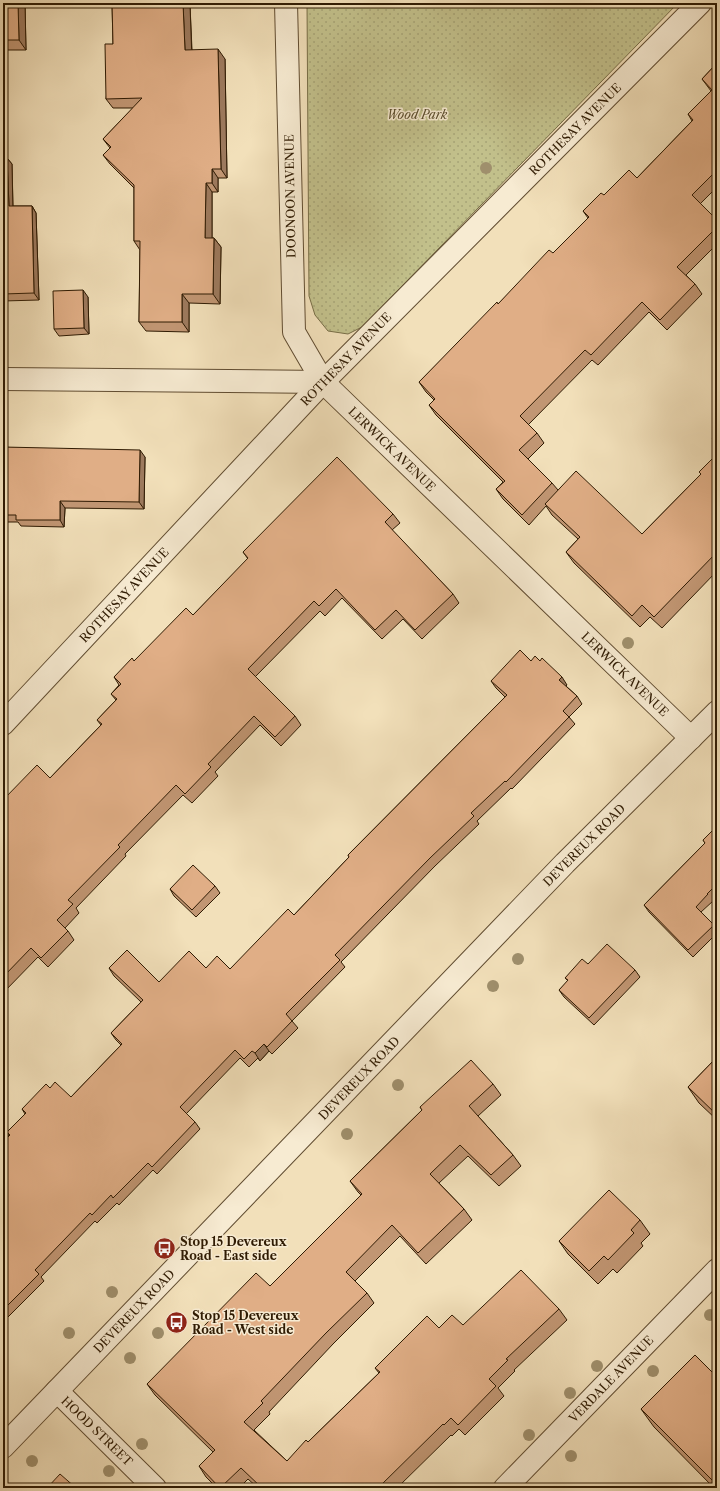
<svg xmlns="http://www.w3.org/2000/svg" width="720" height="1491" font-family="'Libre Caslon Text',serif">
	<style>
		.park { fill: url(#park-dots); stroke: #786e47 }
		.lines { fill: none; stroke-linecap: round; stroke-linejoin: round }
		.minor-casing { stroke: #604c31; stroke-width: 24 }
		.minor { stroke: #f7ebd2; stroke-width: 22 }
		.tree { fill: #9f8f6c }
		.wall { fill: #c19673; stroke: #2f1b03 }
		.shaded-wall { fill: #9d7a5e; stroke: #2f1b03 }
		.building { fill: #e0ae86; stroke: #2f1b03 }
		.labels { text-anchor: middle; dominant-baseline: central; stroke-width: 3; stroke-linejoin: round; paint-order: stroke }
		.park-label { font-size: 12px; font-style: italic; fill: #5b4d2c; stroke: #f7ebd2 }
		.street-label { font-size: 12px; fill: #2f1b03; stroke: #f7ebd2 }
		.poi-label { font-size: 12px; font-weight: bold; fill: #2f1b03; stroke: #f7ebd2; text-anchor: start }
	</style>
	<defs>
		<pattern id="park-dots" width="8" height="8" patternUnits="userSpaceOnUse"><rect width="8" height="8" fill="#c2c08b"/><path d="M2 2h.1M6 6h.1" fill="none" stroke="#a7a476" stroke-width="1.8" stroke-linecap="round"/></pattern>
	</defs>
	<rect width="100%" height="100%" fill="#f2e0ba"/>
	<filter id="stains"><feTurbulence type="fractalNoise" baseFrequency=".005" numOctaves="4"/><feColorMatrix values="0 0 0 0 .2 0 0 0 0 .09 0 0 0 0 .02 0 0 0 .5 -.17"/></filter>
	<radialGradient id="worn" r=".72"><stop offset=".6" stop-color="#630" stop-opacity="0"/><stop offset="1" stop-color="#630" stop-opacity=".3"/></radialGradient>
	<!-- park -->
	<path class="park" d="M307,3H678L362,327L348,334L328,331L315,315L309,296Z"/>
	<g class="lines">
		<defs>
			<g id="minor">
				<path d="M286,3L294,332L323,382L691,738"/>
				<path d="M3,379L323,382"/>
				<path d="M3,724L323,382L700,3"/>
				<path d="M57,1391L155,1488"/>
				<path d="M3,1447L565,863L717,712"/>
				<path d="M505,1488L717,1270"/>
			</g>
		</defs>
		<!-- minor casing -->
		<use href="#minor" class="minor-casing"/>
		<!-- minor -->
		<use href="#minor" class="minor"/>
	</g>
	<!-- trees -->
	<g class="tree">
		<circle cx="486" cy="168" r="6"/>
		<circle cx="628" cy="643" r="6"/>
		<circle cx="518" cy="959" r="6"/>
		<circle cx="493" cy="986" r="6"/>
		<circle cx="398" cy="1085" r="6"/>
		<circle cx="347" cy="1134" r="6"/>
		<circle cx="112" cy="1292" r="6"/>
		<circle cx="710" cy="1315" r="6"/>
		<circle cx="69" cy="1333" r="6"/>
		<circle cx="158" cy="1333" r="6"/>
		<circle cx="130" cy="1358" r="6"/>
		<circle cx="597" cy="1366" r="6"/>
		<circle cx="653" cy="1371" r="6"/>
		<circle cx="570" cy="1393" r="6"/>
		<circle cx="529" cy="1435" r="6"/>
		<circle cx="142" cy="1444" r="6"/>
		<circle cx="571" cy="1456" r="6"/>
		<circle cx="32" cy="1461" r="6"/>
		<circle cx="109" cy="1471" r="6"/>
	</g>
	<!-- wall -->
	<g class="wall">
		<path d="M3,3H25L26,50H3Z"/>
		<path d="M112,3H208V4L190,5L192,50L225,59L227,178H218V192H212V238H214L221,247L220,304L189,303V332L146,331L139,322L140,250L134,241V188L110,164L103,155L110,148L103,139L133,108H113L106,99L113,44Z"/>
		<path d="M717,63V187L700,204L717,220V244L686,275L695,284L702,294L667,330L649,312L598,365L592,360L528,425L537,433L544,443L528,459L552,483L558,490L642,534L701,474L699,472L717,454V571L662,628L650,617L640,627L574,563L566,552L578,539L552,515L546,506L529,525L503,499L496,489L503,482L436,415L429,405L434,400L426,392L419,382L498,304L553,253L588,218L583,211L604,195L637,178L692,121L688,114L711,91L702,79Z"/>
		<path d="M3,158H7L12,164L13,206H32L36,213L39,300L3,301Z"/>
		<path d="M88,297L89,334L59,336L54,329Z"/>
		<path d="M3,447L145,457L144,509L65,508L64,527L21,526L18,522H3Z"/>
		<path d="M393,514L400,523L392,530L453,594L459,603L422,639L403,619L382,639L342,598L325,616L320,611L255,677L295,716L301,725L281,746L260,725L215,772L218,776L192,803L183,795L125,854L126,856L76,908L79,913L65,928L68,931L74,940L48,967L38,957L3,993V800L50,778L101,725L97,720L116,700L111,694L119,685L114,677L134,661L193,615L248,559L243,552Z"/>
		<path d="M531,661L567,685L566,686L577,696L582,704L569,717L575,724L512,789L511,788L477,821L479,824L435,866L341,962L345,967L292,1021L298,1028L272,1054L269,1051L260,1061L258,1058L249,1067L240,1058L186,1114L195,1122L200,1129L157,1174L153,1170L119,1205L117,1203L97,1223L95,1221L41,1277L44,1281L3,1322V1142L9,1135L7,1132L25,1114L22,1109L50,1088L71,1097L121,1045L116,1040L111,1033L141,1002L114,976L109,968L159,982L206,968L230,969L294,915L349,857L348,855L505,697L496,688L491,681Z"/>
		<path d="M717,826V895L712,900L713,901L701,912L714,925L717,930V933L693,957L649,912L644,905L705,843L703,840Z"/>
		<path d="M215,886L220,893L196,917L174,896L170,889Z"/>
		<path d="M588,964L635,970L640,977L594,1025L564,997L559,990L568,981L565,978Z"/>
		<path d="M717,1057V1120L699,1103L688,1087Z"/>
		<path d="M493,1084L501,1095L478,1116L513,1155L521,1166L499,1186L468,1156L439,1183L464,1209L472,1220L426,1264L400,1236L355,1281L367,1293L374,1303L333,1344L269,1412L270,1414L254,1430L287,1461L308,1442L379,1373L375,1368L439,1328L463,1325L559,1309L567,1320L514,1370L515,1371L498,1388L504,1396L465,1435L459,1429L452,1436L451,1435L397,1488H258L248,1479L239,1488H217L206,1477L199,1466L213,1452L155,1395L147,1384L270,1286L361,1195L358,1192L350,1181L422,1110L420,1107Z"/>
		<path d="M640,1220L650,1234L641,1243L643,1246L617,1273L613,1269L598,1284L568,1254L559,1241Z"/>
		<path d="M717,1377V1488H714L654,1427L641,1409Z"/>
	</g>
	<!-- shaded-wall -->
	<g class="shaded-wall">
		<path d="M18,3H25L26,50L19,40Z"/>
		<path d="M183,3H188L190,5L192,60L185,50Z"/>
		<path d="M218,49L225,59L227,178L221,169Z"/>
		<path d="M7,158L12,164L13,213L9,206Z"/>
		<path d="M212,169L218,178V192L212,183Z"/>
		<path d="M206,183L212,192V247L205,238Z"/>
		<path d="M32,206L36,213L39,300L34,293Z"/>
		<path d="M214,238L221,247L220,304L213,294Z"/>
		<path d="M83,290L88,297L89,334L84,328Z"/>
		<path d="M182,294L189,303V332L182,322Z"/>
		<path d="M140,450L145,457L144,509L139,502Z"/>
		<path d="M60,501L65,508L64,527L60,520Z"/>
		<path d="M562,677L567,685L565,687L559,680Z"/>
		<path d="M264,1044L269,1051L260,1061L255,1053Z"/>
	</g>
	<!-- building -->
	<g class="building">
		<path d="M3,3H18L19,40H3Z"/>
		<path d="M112,3H183L185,50L218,49L221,169H212V183H206L205,238H214L213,294H182V322H139L140,241H134V185L103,155L111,147L103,139L142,98L106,99L105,44H113Z"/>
		<path d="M717,63V170L692,195L717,220V227L677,267L695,284L660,320L642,302L591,355L585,350L520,416L537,433L519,450L552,483L522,515L496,489L505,481L429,405L435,399L419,382L497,302L498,304L549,250L553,253L589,217L583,211L601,193L604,195L629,170L637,178L693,120L688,114L712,90L702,79Z"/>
		<path d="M3,158H7L9,206H32L34,293L3,294Z"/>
		<path d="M83,290L84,328L54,329L53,291Z"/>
		<path d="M717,433V444L712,439Z"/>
		<path d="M3,447L140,450L139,502L60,501V520H16V515H3Z"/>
		<path d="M717,454V552L654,617L642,605L632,616L566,552L580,537L545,504L576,471L642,534L701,474L699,472Z"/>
		<path d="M337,457L393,514L385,522L453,594L415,630L396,610L375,630L336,589L319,606L314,601L248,669L295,716L275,737L254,716L208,764L211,767L185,794L176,785L118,845L120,847L68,900L73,904L57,920L68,931L41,958L31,948L3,977V800L37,765L50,778L102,724L97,720L117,699L111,694L121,684L114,677L132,658L134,661L186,608L193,615L248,558L243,552Z"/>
		<path d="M520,650L531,661L535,656L540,661L542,658L562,677L559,680L577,696L563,711L569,717L506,782L505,781L471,813L474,816L430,858L335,955L340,960L286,1014L292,1021L267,1047L264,1044L255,1053L252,1051L244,1059L235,1050L180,1107L195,1122L152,1167L148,1163L113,1198L111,1195L92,1215L90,1213L35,1270L39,1274L3,1310V1142L10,1135L7,1132L26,1113L22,1109L46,1084L50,1088L55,1082L71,1097L122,1044L111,1033L143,1000L109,968L127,950L159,982L189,951L206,968L217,956L230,969L288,909L294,915L349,857L348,855L507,695L491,681Z"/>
		<path d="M717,826V884L707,894H708L696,907L714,925L688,950L644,905L705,843L703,840Z"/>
		<path d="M193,865L215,886L192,910L170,889Z"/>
		<path d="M607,944L635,970L589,1018L559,990L568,980L565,978L582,959L588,964Z"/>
		<path d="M717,1057V1115L688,1087Z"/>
		<path d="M471,1060L493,1084L469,1106L513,1155L491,1175L460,1145L430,1174L464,1209L418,1253L392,1225L346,1272L367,1293L326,1333L261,1401L263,1403L244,1422L287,1461L306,1440L308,1442L380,1372L375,1368L427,1316L439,1328L452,1315L463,1325L521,1270L559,1309L506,1359L508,1360L489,1379L496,1386L458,1425L451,1418L444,1425L443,1424L378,1488H262L241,1468L220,1488L199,1466L215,1450L147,1384L256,1273L270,1286L362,1194L350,1181L422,1110L420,1107Z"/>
		<path d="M609,1190L640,1220L631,1230L634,1233L608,1260L604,1256L589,1271L559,1241Z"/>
		<path d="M695,1355L717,1377V1485L641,1409Z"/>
		<path d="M60,1474L76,1488H47Z"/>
	</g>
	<!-- icons -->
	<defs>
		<symbol id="bus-disc" viewBox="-11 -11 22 22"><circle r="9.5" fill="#8f2418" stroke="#f7ebd2"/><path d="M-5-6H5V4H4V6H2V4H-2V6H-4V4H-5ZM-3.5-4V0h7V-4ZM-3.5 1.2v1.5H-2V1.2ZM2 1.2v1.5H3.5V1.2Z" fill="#fff"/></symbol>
	</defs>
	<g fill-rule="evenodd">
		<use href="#bus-disc" x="152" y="1236" width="25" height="25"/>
		<use href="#bus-disc" x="164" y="1310" width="25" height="25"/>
	</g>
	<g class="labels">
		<!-- park labels -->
		<g class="park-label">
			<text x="417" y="114">Wood Park</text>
		</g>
		<!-- street labels -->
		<g class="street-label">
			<text transform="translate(575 129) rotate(-45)">ROTHESAY AVENUE</text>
			<text transform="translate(290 196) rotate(-91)">DOONOON AVENUE</text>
			<text transform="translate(346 359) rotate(-46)">ROTHESAY AVENUE</text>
			<text transform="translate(392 449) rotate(44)">LERWICK AVENUE</text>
			<text transform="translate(124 595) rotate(-47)">ROTHESAY AVENUE</text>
			<text transform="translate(625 674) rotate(44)">LERWICK AVENUE</text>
			<text transform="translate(584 845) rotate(-45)">DEVEREUX ROAD</text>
			<text transform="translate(359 1078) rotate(-46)">DEVEREUX ROAD</text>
			<text transform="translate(134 1311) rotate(-46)">DEVEREUX ROAD</text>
			<text transform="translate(611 1379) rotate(-46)">VERDALE AVENUE</text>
			<text transform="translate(97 1431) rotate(44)">HOOD STREET</text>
		</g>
		<!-- poi labels -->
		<g class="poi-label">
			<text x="180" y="1241">Stop 15 Devereux<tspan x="180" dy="14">Road - East side</tspan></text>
			<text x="192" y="1315">Stop 15 Devereux<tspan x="192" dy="14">Road - West side</tspan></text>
		</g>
	</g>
	<!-- margin -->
	<rect width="720" height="1491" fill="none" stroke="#f2e0ba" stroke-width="16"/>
	<rect x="4" y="4" width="712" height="1483" fill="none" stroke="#2f1b03" stroke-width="2"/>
	<rect x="8" y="8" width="704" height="1475" fill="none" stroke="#2f1b03"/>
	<rect width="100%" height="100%" filter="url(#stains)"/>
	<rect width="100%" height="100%" fill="url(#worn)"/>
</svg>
